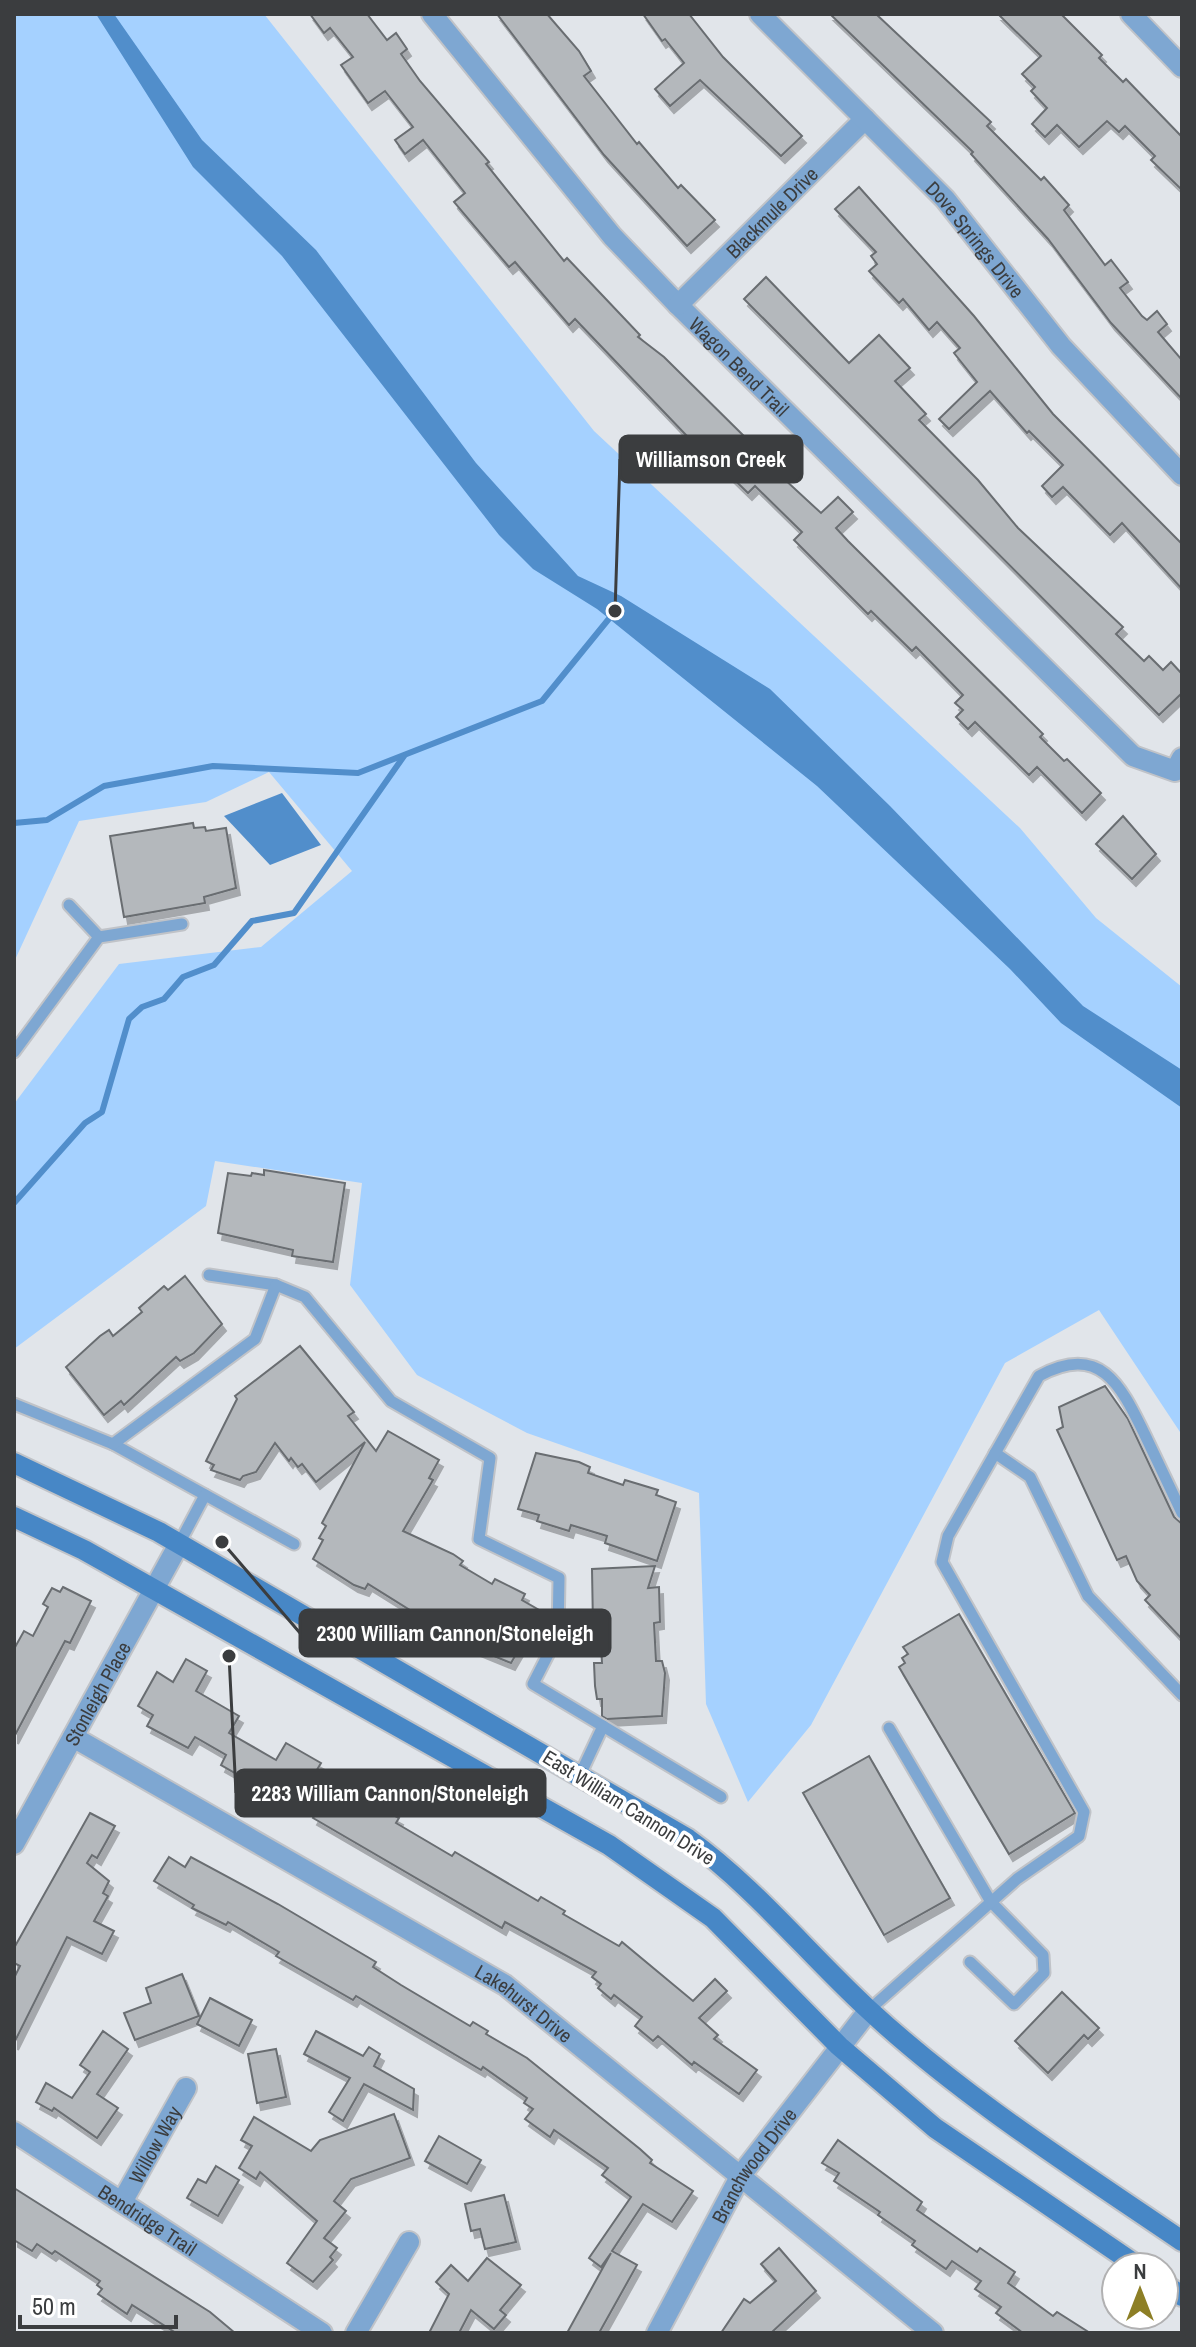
<svg xmlns="http://www.w3.org/2000/svg" width="1196" height="2347" font-family="'Archivo Narrow',sans-serif">
	<style>
		.green { fill: #a5d1ff }
		.water { fill: #518ecb }
		.lines { fill: none; stroke-linecap: round; stroke-linejoin: round }
		.stream { stroke: #518ecb; stroke-width: 6 }
		.building { fill: #b4b8bc; stroke: #696d71; stroke-width: 2; filter: url(#shadow) }
		.service-casing { stroke: #c0c3c8; stroke-width: 15 }
		.minor-casing { stroke: #c0c3c8; stroke-width: 24 }
		.tertiary-casing { stroke: #c0c3c8; stroke-width: 24 }
		.secondary-casing { stroke: #c0c3c8; stroke-width: 24 }
		.service { stroke: #7ea7d2; stroke-width: 11 }
		.minor { stroke: #7ea7d2; stroke-width: 20 }
		.tertiary { stroke: #7ea7d2; stroke-width: 20 }
		.secondary { stroke: #4787c6; stroke-width: 20 }
		.labels { text-anchor: middle; dominant-baseline: central; stroke-width: 7; stroke-linejoin: round; paint-order: stroke }
		.street-label { font-size: 20px; fill: #3b3d3f; stroke: #fff }
		.leader { fill: none; stroke: #3b3d3f; stroke-width: 3 }
		.callout-dot { fill: #3b3d3f; stroke: #fff; stroke-width: 3 }
		.callout { fill: #3b3d3f; stroke: #3b3d3f; stroke-width: 3 }
		.callout-label { font-size: 22px; text-anchor: middle; font-weight: bold; fill: #fff }
	</style>
	<defs>
		<filter id="shadow"><feDropShadow dx="4" dy="7" stdDeviation="0" flood-color="#0004"/></filter>
	</defs>
	<rect width="100%" height="100%" fill="#e1e5ea"/>
	<!-- green -->
	<path class="green" d="M14,14H264L594,431L1020,828L1096,918L1182,987V1435L1099,1310L1005,1363L811,1725L748,1802L706,1704L699,1493L527,1433L417,1375L350,1285L362,1183L215,1161L206,1206L14,1349V1104L119,964L261,947L352,871L269,772L206,802L79,821L14,962Z"/>
	<!-- water -->
	<g class="water">
		<path d="M96,14H114L202,140L316,250L476,463L578,576L621,596L770,689L890,806L1083,1006L1182,1070V1108L1061,1023L1010,969L817,786L597,609L533,569L499,535L282,256L193,167Z"/>
		<path d="M282,793L321,845L270,865L224,816Z"/>
	</g>
	<g class="lines">
		<!-- stream -->
		<g class="stream">
			<path d="M14,823L47,820L104,786L213,766L358,773L542,701L612,615"/>
			<path d="M14,1203L85,1123L102,1112L129,1019L142,1007L164,999L183,977L214,965L252,921L294,913L404,756"/>
		</g>
	</g>
	<!-- building -->
	<g class="building">
		<path d="M310,14H367L387,40L396,33L407,49L401,54L420,81L489,162L486,164L564,261L567,258L640,335L638,337L664,357L759,451L757,454L821,513L838,497L853,512L836,528L848,541L1043,734L1040,737L1064,761L1067,759L1101,793L1082,813L1037,767L1029,775L975,722L968,729L956,717L963,710L955,703L963,695L916,647L912,651L871,611L868,614L794,540L802,532L755,486L748,493L710,456L708,458L575,319L569,325L515,262L509,267L454,202L465,193L423,140L405,154L395,140L413,127L385,91L368,103L341,65L353,57L330,28L324,33Z"/>
		<path d="M497,14H547L579,51L591,71L584,76L637,144L639,142L678,188L681,185L715,220L687,246L604,155Z"/>
		<path d="M643,14H689L723,57L802,136L781,156L700,80L670,106L655,89L684,63L665,39L662,41Z"/>
		<path d="M830,14H876L991,122L987,126L1041,180L1044,177L1069,205L1064,210L1105,265L1111,260L1128,282L1120,288L1142,316L1147,320L1157,311L1167,324L1158,332L1182,360V399L1111,323L1048,239L971,154L973,152Z"/>
		<path d="M998,14H1061L1102,55L1099,58L1123,82L1126,79L1182,137V190L1151,160L1155,156L1125,126L1119,132L1107,121L1079,147L1057,125L1045,137L1032,124L1047,108L1031,91L1035,87L1022,74L1041,56Z"/>
		<path d="M859,187L974,316L1053,414L1182,544V589L1122,523L1110,535L1063,487L1052,497L1042,486L1063,465L1029,431L1027,433L990,391L949,429L939,419L977,382L954,353L960,348L937,322L929,330L903,299L899,303L869,271L877,264L871,256L876,252L835,209Z"/>
		<path d="M766,277L849,363L879,335L910,368L895,381L926,414L919,420L978,480L1018,528L1123,627L1116,634L1144,661L1149,656L1163,670L1171,662L1182,674V693L1159,715L744,299Z"/>
		<path d="M1123,816L1156,854L1132,879L1096,844Z"/>
		<path d="M193,823L194,828L205,827L206,831L226,828L236,888L204,897L205,903L124,917L110,836Z"/>
		<path d="M264,1170L345,1183L333,1262L292,1256L293,1250L218,1233L228,1173L251,1176L252,1173L264,1175Z"/>
		<path d="M185,1276L222,1324L194,1353L180,1361L176,1357L124,1405L121,1401L104,1415L66,1367L100,1336L109,1330L113,1336L142,1312L139,1308L164,1286L168,1290Z"/>
		<path d="M300,1346L354,1412L348,1416L376,1451L388,1431L439,1460L429,1478L433,1480L403,1531L453,1554L463,1561L460,1565L492,1584L495,1579L525,1594L522,1600L541,1611L511,1663L472,1647L460,1638L464,1632L432,1614L429,1620L418,1615L368,1584L365,1589L354,1585L313,1559L323,1540L319,1538L326,1526L322,1523L365,1442L316,1482L302,1464L298,1467L291,1458L289,1461L275,1443L256,1472L243,1476L240,1480L211,1470L214,1465L206,1461L237,1399L235,1396Z"/>
		<path d="M1105,1386L1128,1419L1174,1517L1182,1524V1639L1145,1600L1150,1595L1137,1581L1126,1556L1117,1560L1057,1430L1063,1427L1059,1407Z"/>
		<path d="M536,1453L579,1462L590,1467L588,1473L623,1485L625,1480L658,1490L656,1495L676,1502L657,1561L605,1543L607,1536L571,1525L569,1531L537,1521L539,1515L518,1509Z"/>
		<path d="M655,1566L648,1588L659,1587L660,1622L654,1623L656,1661H662L665,1673L662,1716L607,1719L602,1716V1699H597L595,1686L594,1663H602L600,1626H593L592,1569Z"/>
		<path d="M63,1587L91,1601L70,1643L65,1641L14,1737V1649L24,1631L33,1636L48,1607L43,1604L52,1588L60,1592Z"/>
		<path d="M959,1614L1075,1813L1009,1854L899,1667L905,1663L902,1658L908,1654L903,1647Z"/>
		<path d="M186,1659L207,1671L196,1691L239,1716L229,1733L276,1760L286,1743L321,1763L315,1773L399,1818L396,1823L452,1856L455,1852L538,1901L541,1897L565,1911L563,1914L619,1946L622,1942L693,2001L715,1979L727,1991L699,2018L718,2035L714,2039L757,2070L739,2094L694,2062L692,2065L658,2036L653,2041L635,2026L642,2017L614,1995L611,1999L598,1988L601,1984L592,1977L596,1972L505,1922L502,1928L313,1818L319,1808L279,1784L273,1795L221,1765L226,1755L195,1737L188,1748L147,1726L153,1715L138,1706L157,1672L173,1682Z"/>
		<path d="M869,1756L950,1898L884,1935L803,1793Z"/>
		<path d="M90,1813L115,1826L97,1858L92,1855L87,1863L109,1881L103,1893L108,1896L94,1921L114,1931L102,1954L67,1937L14,2043V1978L20,1966L14,1963V1948Z"/>
		<path d="M169,1857L185,1867L191,1857L278,1904L376,1962L373,1967L401,1985L470,2026L473,2022L488,2031L486,2034L527,2058L640,2149L652,2160L650,2163L693,2191L672,2222L643,2204L612,2251L637,2265L599,2333H567L611,2253L601,2267L589,2258L631,2197L602,2175L608,2168L554,2130L550,2137L525,2119L533,2109L524,2103L527,2098L483,2067L481,2070L356,1996L353,2000L276,1956L279,1952L228,1922L226,1925L192,1908L194,1905L154,1881Z"/>
		<path d="M182,1974L199,2016L135,2040L124,2013L151,2003L146,1988Z"/>
		<path d="M1062,1992L1099,2028L1088,2039L1084,2035L1048,2073L1015,2041Z"/>
		<path d="M210,1998L252,2020L239,2046L197,2024Z"/>
		<path d="M103,2031L128,2049L97,2094L118,2108L97,2138L54,2108L52,2111L36,2102L46,2083L72,2098L90,2072L80,2065Z"/>
		<path d="M316,2031L363,2056L369,2047L380,2054L374,2066L414,2089L413,2110L364,2084L343,2121L329,2112L350,2078L304,2054Z"/>
		<path d="M276,2049L286,2097L257,2103L248,2054Z"/>
		<path d="M394,2114L410,2158L351,2179L334,2201L346,2211L324,2238L337,2248L330,2257L333,2260L313,2282L287,2263L317,2221L260,2172L256,2179L239,2168L252,2146L241,2140L254,2117L311,2151L320,2140Z"/>
		<path d="M439,2136L481,2160L467,2184L425,2161Z"/>
		<path d="M838,2140L922,2202L917,2210L977,2252L980,2248L1015,2272L1008,2283L1053,2316L1057,2312L1090,2333H1023L996,2313L1001,2307L975,2289L981,2281L952,2261L946,2269L912,2245L915,2241L878,2215L880,2212L834,2181L839,2173L822,2163Z"/>
		<path d="M216,2166L239,2180L218,2216L187,2198L198,2179L206,2183Z"/>
		<path d="M14,2188L210,2312L235,2333H176L132,2305L127,2314L98,2294L102,2289L97,2285L100,2281L55,2251L52,2254L37,2244L32,2251L14,2240Z"/>
		<path d="M504,2195L516,2242L485,2249L480,2229L471,2231L465,2204Z"/>
		<path d="M779,2248L816,2291L771,2333H721L744,2299L750,2303L776,2281L761,2264Z"/>
		<path d="M487,2258L521,2285L500,2310L506,2315L494,2329L471,2310L459,2333H429L449,2294L436,2282L451,2265L468,2281Z"/>
	</g>
	<g class="lines">
		<defs>
			<g id="service">
				<path d="M69,905L99,937"/>
				<path d="M14,1052L99,937L182,924"/>
				<path d="M209,1275L276,1285"/>
				<path d="M14,1404L113,1444L294,1544"/>
				<path d="M113,1444L255,1339L276,1285L305,1297L391,1401L490,1458L479,1539L559,1578L558,1635L533,1684L721,1797"/>
				<path d="M995,1453L1030,1477L1088,1596L1182,1695"/>
				<path d="M179,1544L205,1495"/>
				<path d="M889,1728L991,1902L1043,1955L1044,1973L1014,2004L970,1962"/>
				<path d="M580,1775L603,1726"/>
				<path d="M869,2010L1017,1879L1079,1836L1084,1812L942,1562L948,1536L1039,1376C1100,1343 1120,1384 1144,1433C1157,1460 1169,1486 1182,1513"/>
			</g>
			<g id="minor">
				<path id="s1" d="M432,14L612,236L678,305L1133,756L1175,771L1182,758"/>
				<path d="M1131,14L1182,67"/>
				<path id="s2" d="M678,305L865,119"/>
				<path id="s3" d="M73,1737L505,1985L933,2333"/>
				<path id="s4" d="M14,2132L322,2333"/>
				<path id="s5" d="M122,2202L186,2088"/>
				<path d="M356,2333L409,2242"/>
				<path id="s6" d="M657,2333L741,2175L869,2010"/>
			</g>
			<g id="tertiary">
				<path id="s7" d="M760,14L945,199L1061,346L1182,475"/>
				<path id="s8" d="M14,1844L179,1544"/>
			</g>
			<g id="secondary">
				<path d="M14,1463L159,1532L688,1839C756,1888 807,1953 869,2010C964,2098 1075,2168 1182,2241"/>
				<path d="M14,1517L84,1550L609,1845L713,1918L839,2046L935,2128L1139,2267"/>
				<path d="M1164,2284L1182,2296"/>
			</g>
		</defs>
		<!-- service casing -->
		<use href="#service" class="service-casing"/>
		<!-- minor casing -->
		<use href="#minor" class="minor-casing"/>
		<!-- tertiary casing -->
		<use href="#tertiary" class="tertiary-casing"/>
		<!-- secondary casing -->
		<use href="#secondary" class="secondary-casing"/>
		<!-- service -->
		<use href="#service" class="service"/>
		<!-- minor -->
		<use href="#minor" class="minor"/>
		<!-- tertiary -->
		<use href="#tertiary" class="tertiary"/>
		<!-- secondary -->
		<use href="#secondary" class="secondary"/>
	</g>
	<g class="labels">
		<!-- street labels -->
		<g class="street-label">
			<text stroke="none"><textPath href="#s2" startOffset="132">Blackmule Drive</textPath></text>
			<text stroke="none"><textPath href="#s7" startOffset="312">Dove Springs Drive</textPath></text>
			<text stroke="none"><textPath href="#s1" startOffset="468">Wagon Bend Trail</textPath></text>
			<text stroke="none"><textPath href="#s8" startOffset="172">Stonleigh Place</textPath></text>
			<text transform="translate(629 1807) rotate(32)">East William Cannon Drive</text>
			<text stroke="none"><textPath href="#s3" startOffset="524">Lakehurst Drive</textPath></text>
			<text stroke="none"><textPath href="#s5" startOffset="66">Willow Way</textPath></text>
			<text stroke="none"><textPath href="#s6" startOffset="194">Branchwood Drive</textPath></text>
			<text stroke="none"><textPath href="#s4" startOffset="160">Bendridge Trail</textPath></text>
		</g>
	</g>
	<!-- callouts -->
	<path class="leader" d="M615 611L620 459M222 1542L300 1633M229 1656L236 1793"/>
	<g class="callout-dot">
		<circle cx="615" cy="611" r="8"/>
		<circle cx="222" cy="1542" r="8"/>
		<circle cx="229" cy="1656" r="8"/>
	</g>
	<g class="callout">
		<rect x="620" y="436" width="182" height="46" rx="8"/>
		<rect x="300" y="1610" width="310" height="46" rx="8"/>
		<rect x="236" y="1770" width="309" height="46" rx="8"/>
	</g>
	<g class="callout-label">
		<text x="711" y="467">Williamson Creek</text>
		<text x="455" y="1641">2300 William Cannon/Stoneleigh</text>
		<text x="390" y="1801">2283 William Cannon/Stoneleigh</text>
	</g>
	<!-- border -->
	<rect width="1196" height="2347" fill="none" stroke="#3b3d3f" stroke-width="32"/>
	<!-- north arrow -->
	<g transform="translate(1140 2291)"><circle r="38" fill="#ffffff" stroke="#b1b1b2" stroke-width="2"/>
	<path d="M0-6L14 30L0 20L-14 30Z" fill="#8d7f26"/>
	<text y="-12" font-size="22" font-weight="bold" text-anchor="middle" fill="#3b3d3f">N</text>
	</g>
	<!-- scale -->
	<path d="M20 2315v12h156v-12" fill="none" stroke="#3b3d3f" stroke-width="4"/>
	<text x="32" y="2315" font-size="24" fill="#3b3d3f" stroke="#ffffff" stroke-width="6" paint-order="stroke">50 m</text>
</svg>
